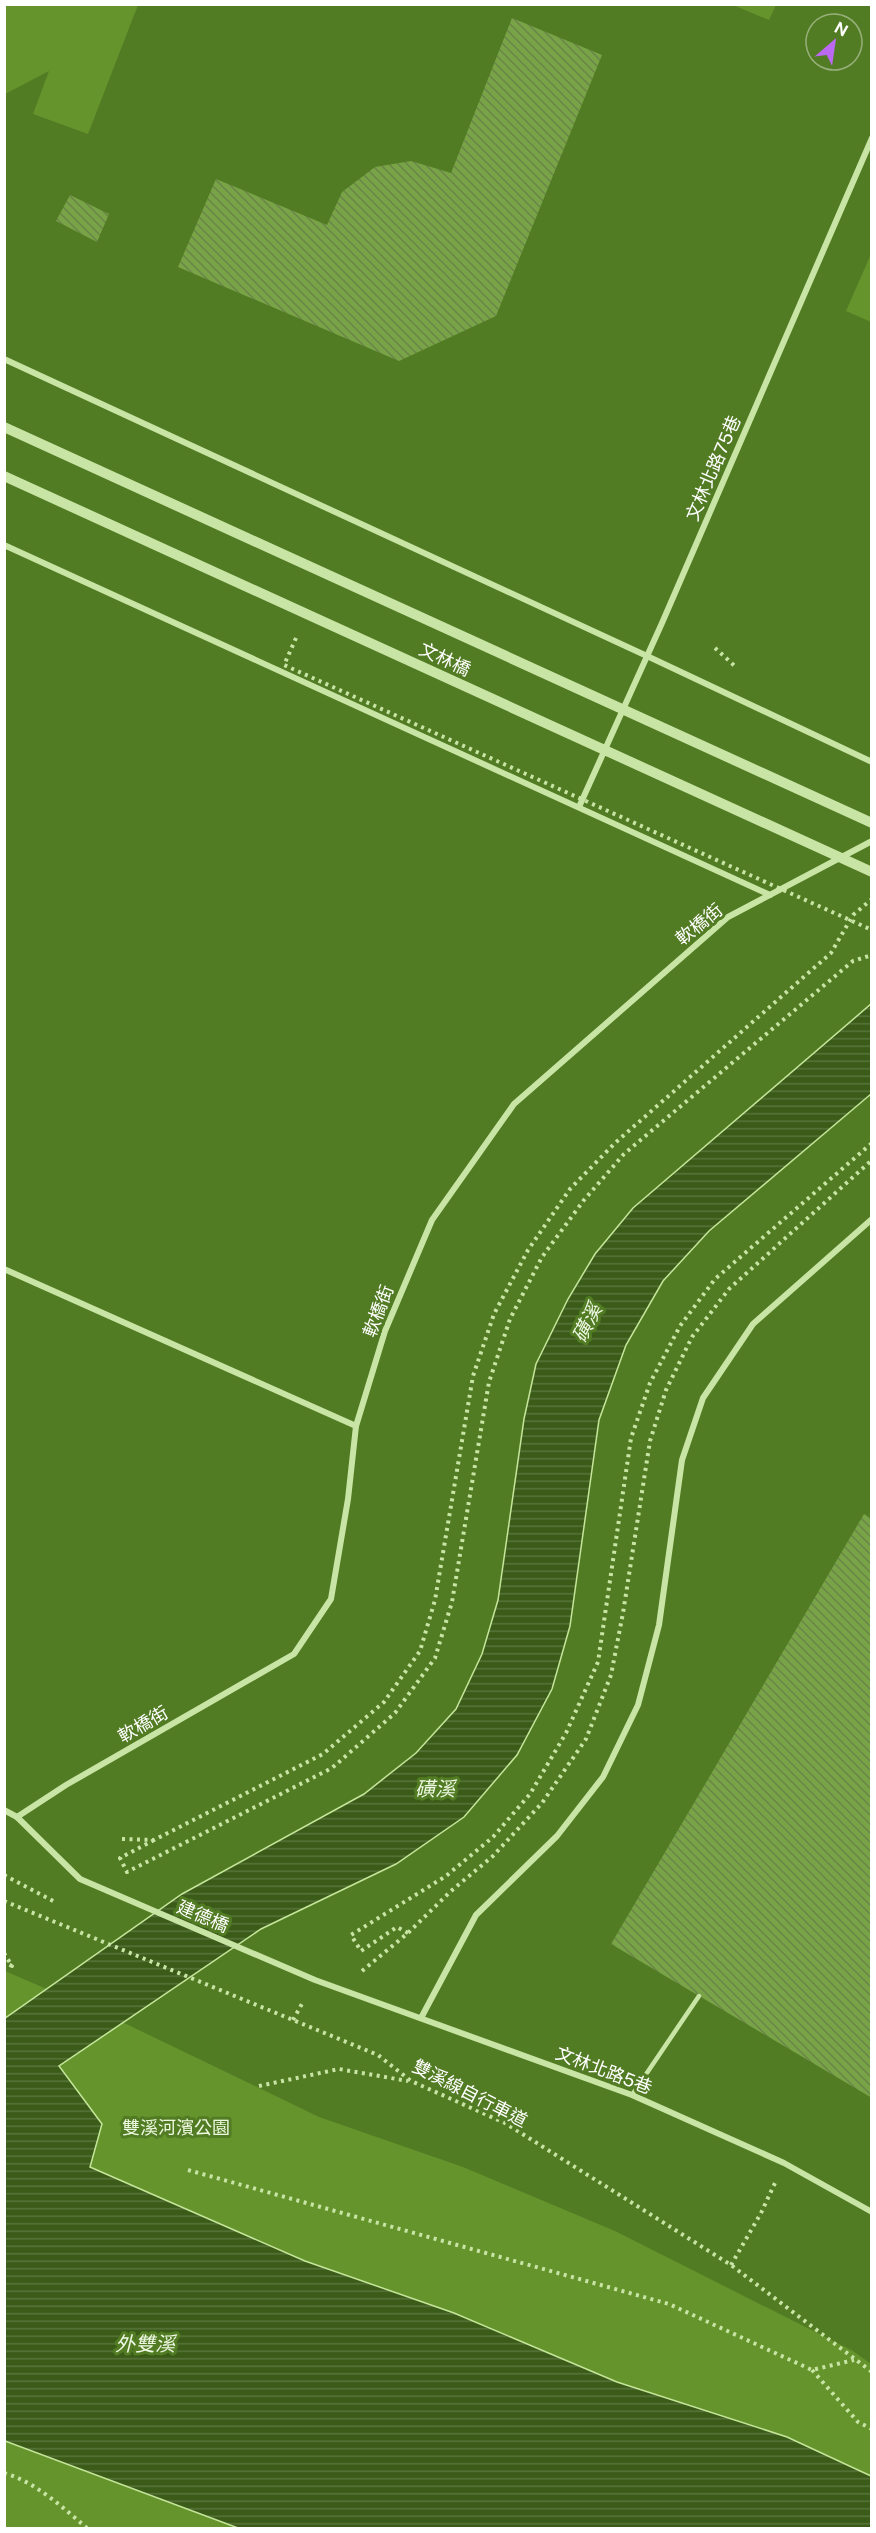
<svg xmlns="http://www.w3.org/2000/svg" width="876" height="2533" font-family="'Public Sans','Noto Sans TC',sans-serif">
	<style>
		.green { fill: #65942d }
		.water { fill: url(#water-rules); stroke: #c5e69a; stroke-width: 1.5 }
		.building { fill: url(#building-back-hatch) }
		.lines { fill: none; stroke-linecap: round; stroke-linejoin: round }
		.path { stroke: #c9e5a6; stroke-width: 4; stroke-dasharray: 3 4.5; stroke-linecap: butt }
		.service { stroke: #c9e5a6; stroke-width: 4.5 }
		.minor { stroke: #c9e5a6; stroke-width: 6 }
		.path-bridge { stroke: #c9e5a6; stroke-width: 4; stroke-dasharray: 3 4.5; stroke-linecap: butt }
		.tertiary-bridge { stroke: #c9e5a6; stroke-width: 10 }
		.labels { text-anchor: middle; dominant-baseline: central; stroke-width: 6; stroke-linejoin: round; paint-order: stroke }
		.street-label { font-size: 18px; fill: #fff; stroke: #527c23 }
		.park-label { font-size: 18px; fill: #eef9e1; stroke: #527c23 }
		.water-label { font-size: 20px; font-style: italic; fill: #eff9e4; stroke: #527c23 }
	</style>
	<defs>
		<pattern id="water-rules" width="6" height="5" patternUnits="userSpaceOnUse" patternTransform="scale(1.5)"><rect width="6" height="5" fill="#3b5c18"/><path d="M0 2.5h6" fill="none" stroke="#58743b"/></pattern>
		<pattern id="building-back-hatch" width="6" height="6" patternUnits="userSpaceOnUse" patternTransform="scale(1.5)"><rect width="6" height="6" fill="#79a347"/><path d="M-1 5l2 2M0 0l6 6M5-1l2 2" fill="none" stroke="#698549"/></pattern>
	</defs>
	<rect width="100%" height="100%" fill="#527c23"/>
	<!-- green -->
	<g class="green">
		<path d="M4,5H138L88,134L33,114L49,71L5,94Z"/>
		<path d="M733,5H776L769,20Z"/>
		<path d="M871,254V322L846,311Z"/>
		<path d="M5,1971L116,2019L319,2117L463,2167L615,2231L853,2351L871,2364V2476L787,2437L617,2382L454,2313L305,2261L89,2167L5,2027Z"/>
		<path d="M5,2441L238,2528H5Z"/>
	</g>
	<!-- water -->
	<path class="water" d="M871,1004V1094L709,1231L663,1281L626,1345L599,1420L570,1626L552,1689L517,1755L464,1817L396,1864L261,1929L59,2066L102,2124L90,2167L305,2261L454,2313L617,2382L787,2437L871,2476V2528H238L5,2441L4,2019L182,1894L364,1794L416,1753L456,1709L482,1654L498,1600L524,1419L536,1364L568,1299L595,1254L633,1208Z"/>
	<!-- building -->
	<g class="building">
		<path d="M512,18L602,55L496,316L399,361L178,267L216,179L327,225L342,192L375,167L411,161L451,173Z"/>
		<path d="M70,195L109,214L97,242L56,221Z"/>
		<path d="M864,1514L872,1519V2098L611,1944Z"/>
	</g>
	<g class="lines">
		<!-- path -->
		<g class="path">
			<path d="M715,648L737,668"/>
			<path d="M122,1839L154,1840L323,1754L384,1702L420,1651L435,1600L473,1376L494,1314L528,1250L570,1189L615,1143L831,953L853,915L872,899"/>
			<path d="M154,1840L120,1858L127,1872L332,1768L395,1713L435,1658L452,1602L489,1382L510,1319L542,1257L584,1200L624,1154L853,961L872,955"/>
			<path d="M4,1875L55,1902"/>
			<path d="M4,1901L378,2055L411,2081L505,2123L731,2265L872,2372"/>
			<path d="M408,1933L397,1927L361,1951L351,1935L446,1876L493,1837L530,1794L566,1733L598,1662L631,1438L650,1383L680,1326L715,1279L872,1143"/>
			<path d="M4,1953L12,1966L4,1962"/>
			<path d="M362,1971L408,1933L451,1891L493,1856L542,1803L586,1739L611,1675L623,1613L650,1441L666,1390L692,1337L729,1289L872,1160"/>
			<path d="M293,2020L303,2002"/>
			<path d="M259,2086L339,2069L408,2081"/>
			<path d="M188,2170L669,2304L812,2370L854,2360"/>
			<path d="M731,2265L761,2213L775,2183"/>
			<path d="M812,2370L858,2422L872,2429"/>
			<path d="M4,2473C36,2482 63,2508 87,2528"/>
		</g>
		<!-- service -->
		<path class="service" d="M632,2095L699,1996"/>
		<!-- minor -->
		<g class="minor">
			<path d="M4,359L647,656L872,762"/>
			<path d="M4,545L770,895"/>
			<path d="M579,807L662,623L872,138"/>
			<path d="M4,1269L356,1426"/>
			<path d="M4,1810L17,1817L80,1879L315,1980L632,2095L784,2163L872,2212"/>
			<path d="M17,1817L66,1785L294,1654L331,1599L348,1499L356,1426L385,1331L432,1220L514,1104L728,917L872,841"/>
			<path d="M421,2018L476,1915L557,1836L603,1777L638,1705L659,1625L682,1460L703,1398L753,1324L872,1219"/>
		</g>
		<!-- path-bridge -->
		<path class="path-bridge" d="M296,638L284,665L872,930"/>
		<!-- tertiary-bridge -->
		<g class="tertiary-bridge">
			<path d="M4,427L872,823"/>
			<path d="M4,476L872,872"/>
		</g>
	</g>
	<g class="labels">
		<!-- street labels -->
		<g class="street-label">
			<text transform="translate(713 468) rotate(-67)">文林北路75巷</text>
			<text transform="translate(445 659) rotate(25)">文林橋</text>
			<text transform="translate(699 924) rotate(-39)">軟橋街</text>
			<text transform="translate(378 1311) rotate(-69)">軟橋街</text>
			<text transform="translate(143 1724) rotate(-30)">軟橋街</text>
			<text transform="translate(203 1916) rotate(23)">建德橋</text>
			<text transform="translate(604 2070) rotate(21)">文林北路5巷</text>
			<text transform="translate(470 2093) rotate(27)">雙溪線自行車道</text>
		</g>
		<!-- park labels -->
		<g class="park-label">
			<text x="176" y="2127">雙溪河濱公園</text>
		</g>
		<!-- water labels -->
		<g class="water-label">
			<text transform="translate(587 1323) rotate(-63)">磺溪</text>
			<text x="435" y="1789">磺溪</text>
			<text x="145" y="2344">外雙溪</text>
		</g>
	</g>
	<!-- border -->
	<rect width="876" height="2533" fill="none" stroke="#ffffff" stroke-width="12"/>
	<!-- north arrow -->
	<g transform="translate(834 42) rotate(29)"><circle r="28" fill="#527c23" stroke="#97b07b" stroke-width="1.5"/>
	<path d="M0-4.5L10 22L0 15L-10 22Z" fill="#bc69f1"/>
	<text y="-9" font-size="16" font-weight="bold" text-anchor="middle" fill="#ffffff">N</text>
	</g>
</svg>
